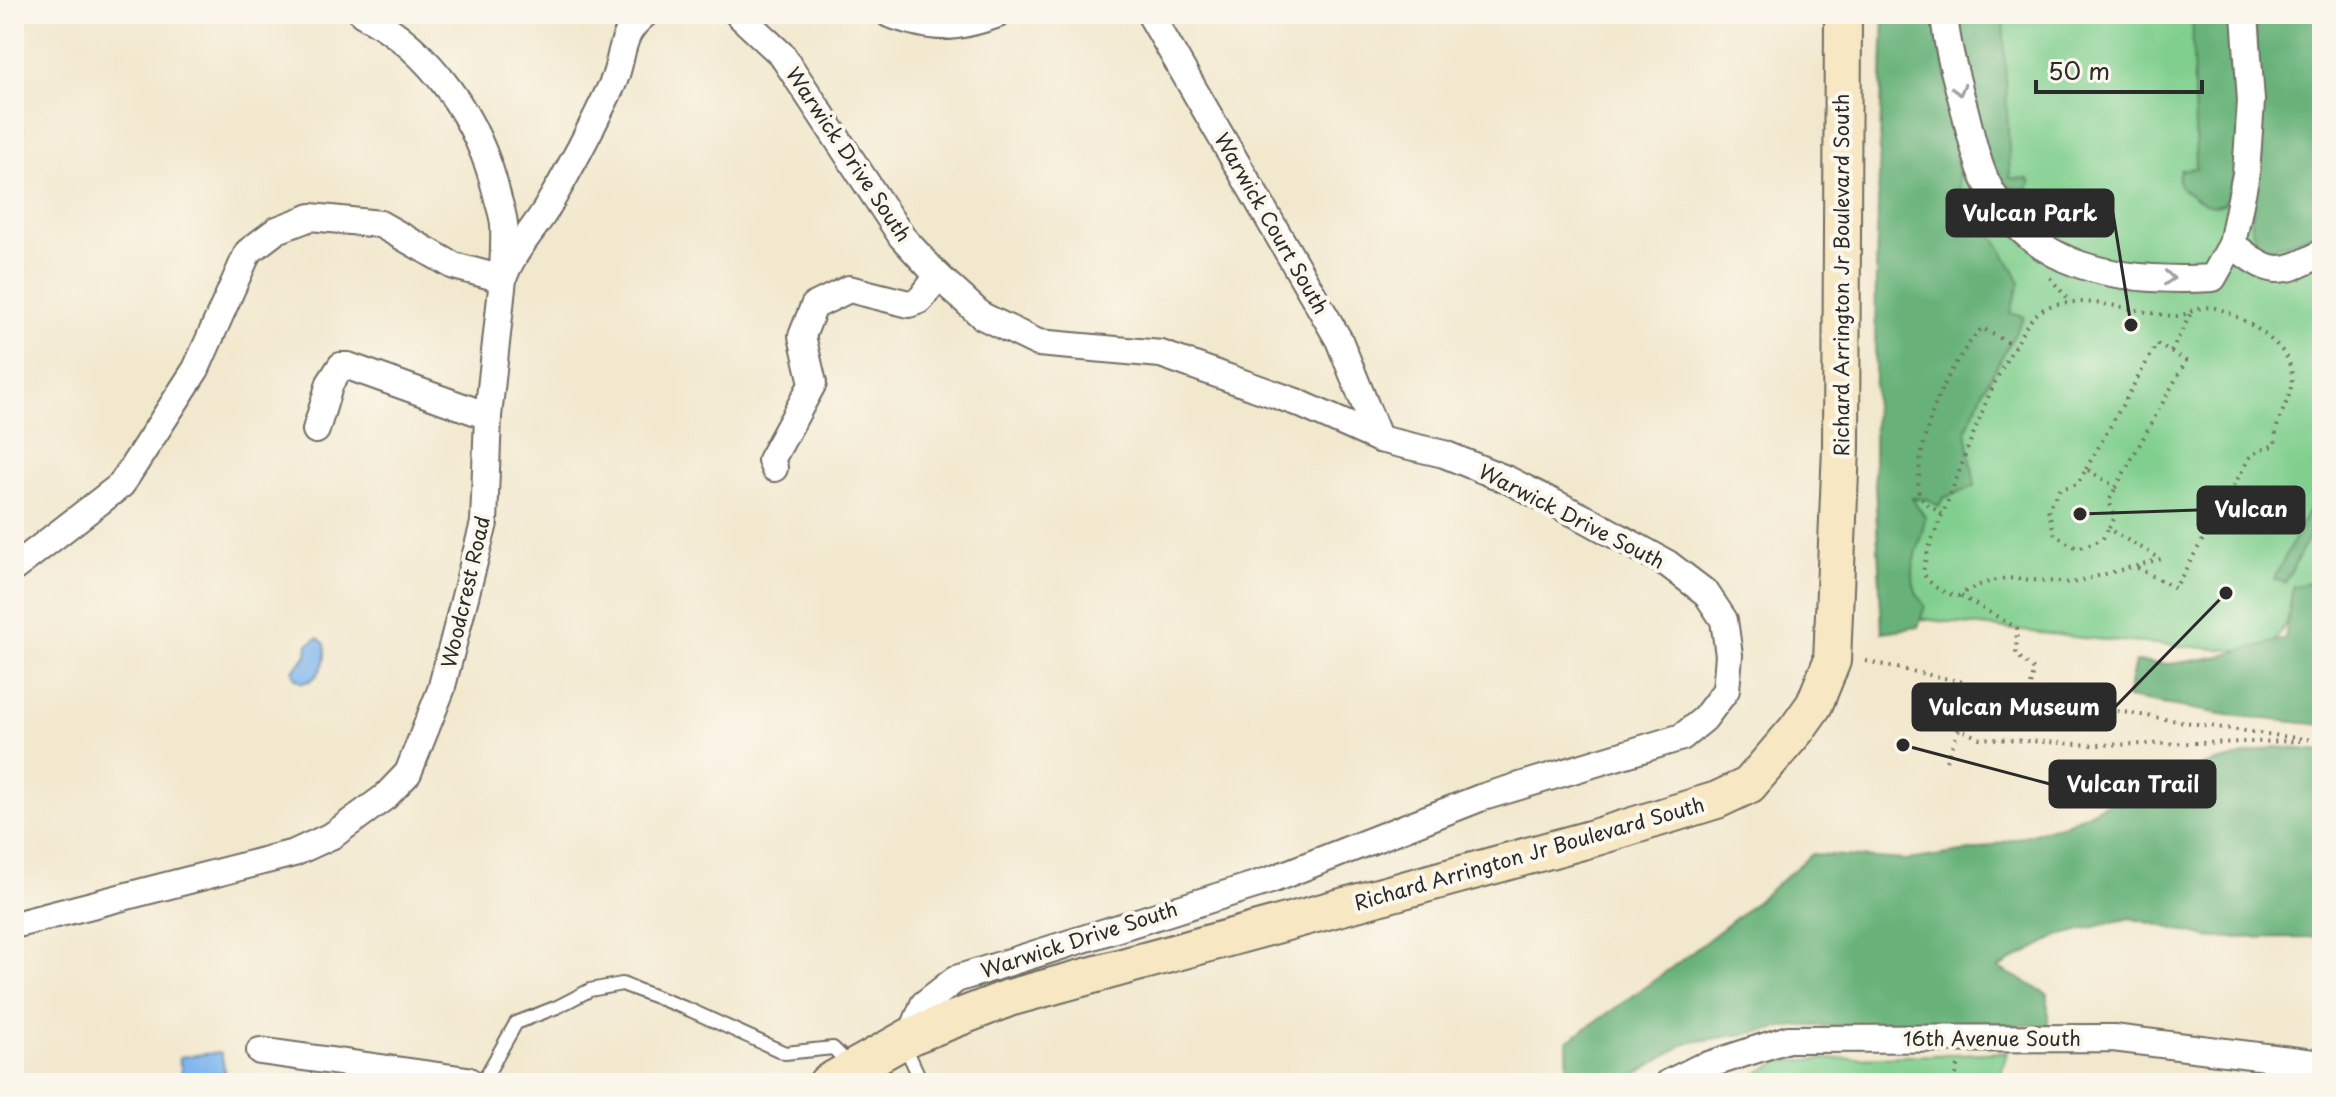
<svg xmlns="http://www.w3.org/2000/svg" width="2336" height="1097" font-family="'Playpen Sans',sans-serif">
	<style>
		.green { fill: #80cf8e; stroke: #567d5c; stroke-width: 2 }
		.forest { fill: #68b279; stroke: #4a6e52; stroke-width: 2 }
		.water { fill: #7eb6ee; stroke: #54708c; stroke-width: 2 }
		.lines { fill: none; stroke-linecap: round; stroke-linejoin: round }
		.lane-casing { stroke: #716d64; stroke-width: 16 }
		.street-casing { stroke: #716d64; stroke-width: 30 }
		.secondary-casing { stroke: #716d64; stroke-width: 40 }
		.path { stroke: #716d64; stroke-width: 4; stroke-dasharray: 2 6; stroke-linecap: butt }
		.lane { stroke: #fff; stroke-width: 12 }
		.street { stroke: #fff; stroke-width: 26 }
		.secondary { stroke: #f7e8c3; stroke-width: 36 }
		.oneway { stroke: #a0a0a0 }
		.labels { text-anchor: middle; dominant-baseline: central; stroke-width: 8; stroke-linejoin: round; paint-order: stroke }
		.street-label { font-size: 20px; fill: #2b2b2b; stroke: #fbf7ec }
		.leader { fill: none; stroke: #2b2b2b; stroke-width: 3 }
		.callout-dot { fill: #2b2b2b; stroke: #fbf7ec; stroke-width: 3 }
		.callout { fill: #2b2b2b; stroke: #2b2b2b; stroke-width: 3 }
		.callout-label { font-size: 22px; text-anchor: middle; font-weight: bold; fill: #fff }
	</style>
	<rect width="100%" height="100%" fill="#fbf7ec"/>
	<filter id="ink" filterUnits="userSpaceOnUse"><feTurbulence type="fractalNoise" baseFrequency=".0125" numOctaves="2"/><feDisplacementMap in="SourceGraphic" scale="16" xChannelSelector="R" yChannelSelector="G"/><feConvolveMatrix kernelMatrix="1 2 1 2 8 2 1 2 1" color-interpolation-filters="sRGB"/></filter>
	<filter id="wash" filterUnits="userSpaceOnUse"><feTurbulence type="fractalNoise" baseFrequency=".006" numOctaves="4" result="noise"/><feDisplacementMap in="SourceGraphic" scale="32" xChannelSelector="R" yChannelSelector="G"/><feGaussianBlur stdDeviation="1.8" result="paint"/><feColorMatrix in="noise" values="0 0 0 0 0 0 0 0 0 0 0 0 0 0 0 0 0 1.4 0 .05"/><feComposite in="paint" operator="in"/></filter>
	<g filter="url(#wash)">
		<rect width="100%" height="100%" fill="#f2e8ce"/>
		<!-- green -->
		<g class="green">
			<path d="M1916,14H2311L2322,228V558L2317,572L2268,653L2082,638L1898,616Z"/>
			<path d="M2007,1052L1998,1083H1738L1781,1061Z"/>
		</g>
		<!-- forest -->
		<g class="forest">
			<path d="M1884,14H1936L1952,109L1962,215C1992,223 2006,256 2020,283L2010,313L2024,317L1984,389L1966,430L1975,486L1943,498L1939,507L1928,499L1912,498L1925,517C1921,549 1900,578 1925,606L1918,627L1882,632L1874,461L1876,270Z"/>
			<path d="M1954,14H2003L2010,178L2029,179L2031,183L2028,188C2008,191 2001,183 1989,168Z"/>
			<path d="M2192,14H2236C2237,68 2249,155 2225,203C2211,209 2206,205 2194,197C2182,189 2175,186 2180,170L2196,168Z"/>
			<path d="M2256,14H2322V231L2260,252L2251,226L2257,156Z"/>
			<path d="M2322,439V512L2285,583L2274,579L2312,504L2316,487L2315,468Z"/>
			<path d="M2322,581V725L2228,715L2127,698L2135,662L2171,664L2222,656L2285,639L2293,586Z"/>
			<path d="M2275,747L2322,751V937L2212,938L2130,918L2058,936L1998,968L2048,994V1025L1797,1026L1686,1043L1622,1083H1568L1567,1041C1653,984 1734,923 1812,854L1907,860L1977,850L2071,822L2155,778Z"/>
		</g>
		<!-- water -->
		<g class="water">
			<path d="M318,638L325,644C327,661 320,681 302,683L295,678L293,670L307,655L308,644Z"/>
			<path d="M221,1052L225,1072L183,1079L179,1057Z"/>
		</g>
	</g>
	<g filter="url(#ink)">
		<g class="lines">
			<defs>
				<g id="lane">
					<path d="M904,1044L922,1083"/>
					<path d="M482,1083L516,1023L557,1007L590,990L622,984L690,1010L785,1053L833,1048L851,1066"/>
				</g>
				<g id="street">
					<path d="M738,14L782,55L902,237L938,276L982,316L1038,343L1161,354L1296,402L1379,439L1444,454L1508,480L1588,520L1668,564L1706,593L1724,620L1729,655L1726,690L1704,719L1682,737L1480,798L1271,880L956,979L924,1004L911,1036"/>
					<path d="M889,14C934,30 953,30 998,14"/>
					<path d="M1150,14L1339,340L1379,439"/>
					<path d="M1944,14C1947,49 1957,81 1966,115C1971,136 1976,159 1985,179C2028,271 2121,283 2213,278L2232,244L2246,174L2251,101L2245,14"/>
					<path d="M2232,244C2269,274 2279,277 2322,253"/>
					<path d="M316,430L330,383L341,366H348L488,416"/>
					<path d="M774,468L771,460L813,383L802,336L814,306L849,289L909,304L920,300L938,276"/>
					<path d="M14,568L121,485L196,369L248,252L277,230L311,217L380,224L454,266L503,279C503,261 505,243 504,224C503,214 499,204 497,195C479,120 432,50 363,14"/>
					<path d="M14,925L294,853L333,835L385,797L408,773L441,690L484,523L488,416L503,279C511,254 531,233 545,211C569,171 592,127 612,85C625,57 617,36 645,14"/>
					<path d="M260,1051L467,1080L472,1083"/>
					<path d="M1669,1083L1699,1068L1788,1039L2113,1038L2322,1064"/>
				</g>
				<path id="secondary" d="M827,1083L911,1036L1009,998L1590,839L1717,800L1749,785L1797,729L1814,705L1832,661L1841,448L1843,14"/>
			</defs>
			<!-- lane casing -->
			<use href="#lane" class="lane-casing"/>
			<!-- street casing -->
			<use href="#street" class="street-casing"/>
			<!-- secondary casing -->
			<use href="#secondary" class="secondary-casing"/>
			<!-- path -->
			<g class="path">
				<path d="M2071,216L2072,236"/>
				<path d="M2050,278L2069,300"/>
				<path d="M2171,352L2193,309"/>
				<path d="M2086,469L2157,344L2186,361L2116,487L2086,469L2078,484L2060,489L2048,509L2055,535L2077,548L2102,540L2108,529L2161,559L2072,583L2007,578C1989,581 1973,586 1958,596C1943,594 1930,586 1923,572C1927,547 1938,526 1947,503C1969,448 1983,399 2014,347C2020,336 2028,321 2038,313C2068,288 2137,313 2173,316C2190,317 2198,302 2219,309C2239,315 2277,339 2287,358C2300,385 2284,402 2277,427C2275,433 2276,439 2275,445L2258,451L2250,457L2175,588L2134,566"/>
				<path d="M1942,514C1934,509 1923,502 1919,493C1917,488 1919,480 1919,474C1923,423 1947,366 1982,328L2014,346"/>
				<path d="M2109,528L2115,517L2109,501L2116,487"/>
				<path d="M1961,596L2017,628L2016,654L2034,670L2029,697"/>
				<path d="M1866,661C2016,695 2167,722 2320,741"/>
				<path d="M1946,761L1959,729L1979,738L2094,745L2300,741"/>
				<path d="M1954,1083L1959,1062"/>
			</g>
			<!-- lane -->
			<use href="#lane" class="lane"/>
			<!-- street -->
			<use href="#street" class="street"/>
			<!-- secondary -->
			<use href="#secondary" class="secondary"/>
		</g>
		<!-- one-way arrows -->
		<defs><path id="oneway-chevron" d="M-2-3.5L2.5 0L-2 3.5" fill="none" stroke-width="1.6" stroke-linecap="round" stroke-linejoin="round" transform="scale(2)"/></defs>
		<g class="oneway">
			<use href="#oneway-chevron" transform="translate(1959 90) rotate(75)"/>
			<use href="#oneway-chevron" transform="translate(2169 278) rotate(4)"/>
		</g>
	</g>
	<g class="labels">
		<!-- street labels -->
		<g class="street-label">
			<text transform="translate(849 154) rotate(56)">Warwick Drive South</text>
			<text transform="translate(1272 223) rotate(60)">Warwick Court South</text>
			<text transform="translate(1841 275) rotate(-90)">Richard Arrington Jr Boulevard South</text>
			<text transform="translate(1572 516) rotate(27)">Warwick Drive South</text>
			<text transform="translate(465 592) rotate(-77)">Woodcrest Road</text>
			<text transform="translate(1529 853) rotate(-16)">Richard Arrington Jr Boulevard South</text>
			<text transform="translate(1079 939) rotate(-18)">Warwick Drive South</text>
			<text x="1992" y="1038">16th Avenue South</text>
		</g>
	</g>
	<!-- callouts -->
	<path class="leader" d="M2131 325L2113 213M2080 514L2198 510M2226 593L2115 707M1903 745L2050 784"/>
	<g class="callout-dot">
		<circle cx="2131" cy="325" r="8"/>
		<circle cx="2080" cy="514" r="8"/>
		<circle cx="2226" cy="593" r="8"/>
		<circle cx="1903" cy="745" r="8"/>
	</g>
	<g class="callout">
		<rect x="1947" y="190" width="166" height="46" rx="8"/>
		<rect x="2198" y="487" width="106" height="46" rx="8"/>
		<rect x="1913" y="684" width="202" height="46" rx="8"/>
		<rect x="2050" y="761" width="165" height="46" rx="8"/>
	</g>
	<g class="callout-label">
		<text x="2030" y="221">Vulcan Park</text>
		<text x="2251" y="517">Vulcan</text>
		<text x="2014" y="715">Vulcan Museum</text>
		<text x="2133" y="792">Vulcan Trail</text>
	</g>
	<!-- margin -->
	<rect width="2336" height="1097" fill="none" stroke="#fbf7ec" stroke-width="48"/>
	<!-- scale -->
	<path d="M2036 80v12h166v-12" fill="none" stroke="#2b2b2b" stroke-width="4"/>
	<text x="2048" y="80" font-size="24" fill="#2b2b2b" stroke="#fbf7ec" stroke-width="6" paint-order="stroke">50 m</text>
</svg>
